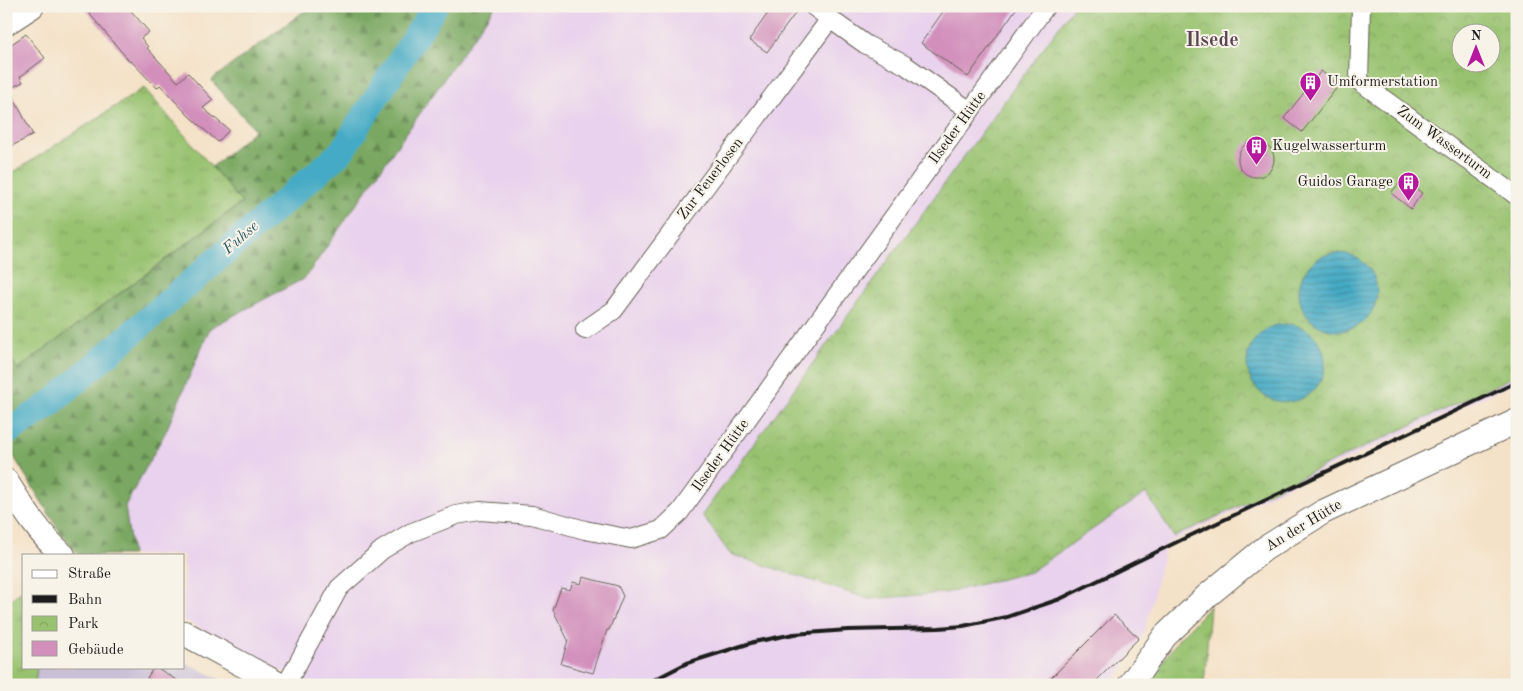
<svg xmlns="http://www.w3.org/2000/svg" width="1523" height="691" font-family="'Old Standard TT',serif">
	<style>
		.built { fill: #e9d2ed; fill-rule: evenodd }
		.industrial { fill: #c9bfd7 }
		.grass { fill: url(#grass-tufts); stroke: #5a6f46 }
		.forest { fill: url(#forest-firs); stroke: #4b623f }
		.park { fill: url(#park-crowns); stroke: #5a6f46; fill-rule: evenodd }
		.water { fill: url(#water-rules); stroke: #306370 }
		.lines { fill: none; stroke-linecap: round; stroke-linejoin: round }
		.river { stroke: #45aac5; stroke-width: 26 }
		.building { fill: #d28fbc }
		.street-casing { stroke: #686158; stroke-width: 20 }
		.secondary-casing { stroke: #686158; stroke-width: 26 }
		.street { stroke: #fff; stroke-width: 18 }
		.secondary { stroke: #fff; stroke-width: 24 }
		.rail { stroke: #1c1c1c; stroke-width: 4 }
		.labels { text-anchor: middle; dominant-baseline: central; stroke-width: 4; stroke-linejoin: round; paint-order: stroke }
		.poi-label { font-size: 15px; fill: #1c1c1c; stroke: #f7f3e8; text-anchor: start }
		.street-label { font-size: 15px; fill: #1c1c1c; stroke: #f7f3e8 }
		.water-label { font-size: 16px; font-style: italic; fill: #2e5c68; stroke: #f7f3e8 }
		.district-label { font-size: 20px; font-weight: bold; fill: #5c4454; stroke: #f7f3e8 }
	</style>
	<defs>
		<pattern id="grass-tufts" width="24" height="20" patternUnits="userSpaceOnUse" patternTransform="scale(1.25)"><rect width="24" height="20" fill="#98c26f"/><path d="M3 7l-1-3M5 7V3M7 7l1-3M15 17l-1-3M17 17v-4M19 17l1-3" fill="none" stroke="#82a660"/></pattern>
		<pattern id="forest-firs" width="22" height="20" patternUnits="userSpaceOnUse" patternTransform="scale(1.25)"><rect width="22" height="20" fill="#7aa862"/><path d="M5 1l3.5 6h-7zM16 11l3.5 6h-7z" fill="#638850"/></pattern>
		<pattern id="park-crowns" width="20" height="18" patternUnits="userSpaceOnUse" patternTransform="scale(1.25)"><rect width="20" height="18" fill="#98c26f"/><path d="M2 6a3 3 0 1 1 6 0M12 15a3 3 0 1 1 6 0" fill="none" stroke="#82a660"/></pattern>
		<pattern id="water-rules" width="6" height="5" patternUnits="userSpaceOnUse" patternTransform="scale(1.25)"><rect width="6" height="5" fill="#45aac5"/><path d="M0 2.5h6" fill="none" stroke="#398a9f"/></pattern>
	</defs>
	<rect width="100%" height="100%" fill="#f7f3e8"/>
	<filter id="ink" filterUnits="userSpaceOnUse"><feTurbulence type="fractalNoise" baseFrequency=".02" numOctaves="2"/><feDisplacementMap in="SourceGraphic" scale="10" xChannelSelector="R" yChannelSelector="G"/><feConvolveMatrix kernelMatrix="1 2 1 2 8 2 1 2 1" color-interpolation-filters="sRGB"/></filter>
	<filter id="wash" filterUnits="userSpaceOnUse"><feTurbulence type="fractalNoise" baseFrequency=".0096" numOctaves="4" result="noise"/><feDisplacementMap in="SourceGraphic" scale="20" xChannelSelector="R" yChannelSelector="G"/><feGaussianBlur stdDeviation="1.12" result="paint"/><feColorMatrix in="noise" values="0 0 0 0 0 0 0 0 0 0 0 0 0 0 0 0 0 1.4 0 .05"/><feComposite in="paint" operator="in"/></filter>
	<g filter="url(#wash)">
		<rect width="100%" height="100%" fill="#f4e2c8"/>
		<!-- built -->
		<path class="built" d="M495,6H1517V382L1304,479L1166,544L1144,633L1112,685H309L184,620V555H132L125,506L166,431L210,328L306,278ZM1460,32H1490V62H1460Z"/>
		<!-- industrial -->
		<path class="industrial" d="M184,662L232,685H35L37,667H184Z"/>
		<!-- grass -->
		<g class="grass">
			<path d="M144,88L242,202L18,369L6,352V229L11,226L6,219V177Z"/>
			<path d="M24,588V667H37L35,685H6V604Z"/>
			<path d="M1210,606L1204,685H1146L1179,639Z"/>
		</g>
		<!-- forest -->
		<path class="forest" d="M305,6H495L305,278L210,328L166,431L125,506L132,555H79L62,535L6,444V352L18,369L242,203L212,167L255,130L211,80L307,9Z"/>
		<!-- park -->
		<path class="park" d="M1074,6H1517V375L1174,537L1146,493L1030,572L945,593L869,599L730,554L702,515ZM1460,32H1490V62H1460Z"/>
		<!-- water -->
		<g class="water">
			<circle cx="1338" cy="292" r="39"/>
			<circle cx="1286" cy="363" r="39"/>
		</g>
		<g class="lines">
			<!-- river -->
			<path class="river" d="M6,433L49,405L341,152L435,6"/>
		</g>
		<g id="blocks">
			<!-- building -->
			<g class="building">
				<path d="M83,6H127L149,32L141,38L148,47L147,48L178,82L188,73L213,100L203,108L229,130L218,142L189,116L160,85L157,88L131,61L130,62Z"/>
				<path d="M773,6H790L797,11L767,52L749,40Z"/>
				<path d="M947,6H1018L968,77L921,43Z"/>
				<path d="M26,34L45,58L20,77L23,82L9,89L33,135L6,149V48Z"/>
				<path d="M1321,71L1339,85L1302,132L1284,118Z"/>
				<circle cx="1256" cy="159" r="18"/>
				<path d="M1403,179L1422,193L1411,209L1391,193Z"/>
				<path d="M583,577L618,586L623,596L609,630H607L593,673L561,664L568,640L553,610L561,588L570,590L573,582L581,584Z"/>
				<path d="M1114,615L1139,638L1092,685H1044Z"/>
				<path d="M154,667H156L184,685H157L147,678Z"/>
			</g>
		</g>
	</g>
	<g filter="url(#ink)">
		<use href="#blocks" fill-opacity="0" stroke="#686158" stroke-width="1"/>
		<g class="lines">
			<defs>
				<g id="street">
					<path d="M813,6L830,19"/>
					<path d="M1361,6L1359,81L1517,196"/>
					<path d="M585,330L614,310L830,19L865,44L905,65L970,111"/>
					<path d="M286,685L339,588L382,550L410,533L456,515L480,511L532,515L585,530L631,539L661,530L680,512L1046,6"/>
				</g>
				<g id="secondary">
					<path d="M6,23L32,6"/>
					<path d="M6,481C23,508 39,534 63,555"/>
					<path d="M184,633L280,685"/>
					<path d="M1130,685L1165,636L1208,595L1264,549L1323,512L1517,421"/>
				</g>
			</defs>
			<!-- street casing -->
			<use href="#street" class="street-casing"/>
			<!-- secondary casing -->
			<use href="#secondary" class="secondary-casing"/>
			<!-- street -->
			<use href="#street" class="street"/>
			<!-- secondary -->
			<use href="#secondary" class="secondary"/>
			<!-- rail -->
			<path class="rail" d="M644,685L687,663L754,642L794,634L848,630L939,628L963,626L1007,617L1060,599L1181,540L1517,382"/>
		</g>
	</g>
	<!-- icons -->
	<defs>
		<symbol id="building-pin" viewBox="-11 -11 22 30"><path d="M0 17L-7.5 6A9.5 9.5 0 1 1 7.5 6Z" fill="#b5179e" stroke="#f7f3e8"/><path d="M-4-6H4V6H1V3H-1V6H-4ZM-2.5-4.3h1.7v1.8h-1.7ZM.8-4.3h1.7v1.8H.8ZM-2.5-1h1.7V.8h-1.7ZM.8-1h1.7V.8H.8Z" fill="#fff"/></symbol>
	</defs>
	<g fill-rule="evenodd">
		<use href="#building-pin" x="1298" y="70" width="25" height="34"/>
		<use href="#building-pin" x="1244" y="134" width="25" height="34"/>
		<use href="#building-pin" x="1396" y="170" width="25" height="34"/>
	</g>
	<g class="labels">
		<!-- poi labels -->
		<g class="poi-label">
			<text x="1327" y="82">Umformerstation</text>
			<text x="1272" y="146">Kugelwasserturm</text>
			<text x="1393" y="182" text-anchor="end">Guidos Garage</text>
		</g>
		<!-- street labels -->
		<g class="street-label">
			<text transform="translate(958 128) rotate(-54)">Ilseder Hütte</text>
			<text transform="translate(1444 143) rotate(36)">Zum Wasserturm</text>
			<text transform="translate(711 179) rotate(-53)">Zur Feuerlosen</text>
			<text transform="translate(721 456) rotate(-54)">Ilseder Hütte</text>
			<text transform="translate(1304 526) rotate(-31)">An der Hütte</text>
		</g>
		<!-- water labels -->
		<g class="water-label">
			<text transform="translate(241 238) rotate(-41)">Fuhse</text>
		</g>
		<!-- district labels -->
		<g class="district-label">
			<text x="1212" y="41">Ilsede</text>
		</g>
	</g>
	<!-- margin -->
	<rect width="1523" height="691" fill="none" stroke="#f7f3e8" stroke-width="25"/>
	<!-- legend -->
	<rect x="22" y="554" width="162" height="115" fill="#f7f3e8" stroke="#9f9d96"/>
	<rect x="32" y="570" width="25" height="8" fill="#ffffff" stroke="#9f9d96"/>
	<text x="68" y="578" font-size="15" fill="#1c1c1c">Straße</text>
	<rect x="32" y="595" width="25" height="8" fill="#1c1c1c" stroke="#9f9d96"/>
	<text x="68" y="604" font-size="15" fill="#1c1c1c">Bahn</text>
	<rect x="32" y="616" width="25" height="15" fill="url(#park-crowns)" stroke="#9f9d96"/>
	<text x="68" y="628" font-size="15" fill="#1c1c1c">Park</text>
	<rect x="32" y="641" width="25" height="15" fill="#d28fbc" stroke="#9f9d96"/>
	<text x="68" y="654" font-size="15" fill="#1c1c1c">Gebäude</text>
	<!-- north arrow -->
	<g transform="translate(1476 48)"><circle r="24" fill="#f7f3e8" stroke="#9f9d96"/>
	<path d="M0-4L9 19L0 12L-9 19Z" fill="#b5179e"/>
	<text y="-8" font-size="14" font-weight="bold" text-anchor="middle" fill="#1c1c1c">N</text>
	</g>
</svg>
